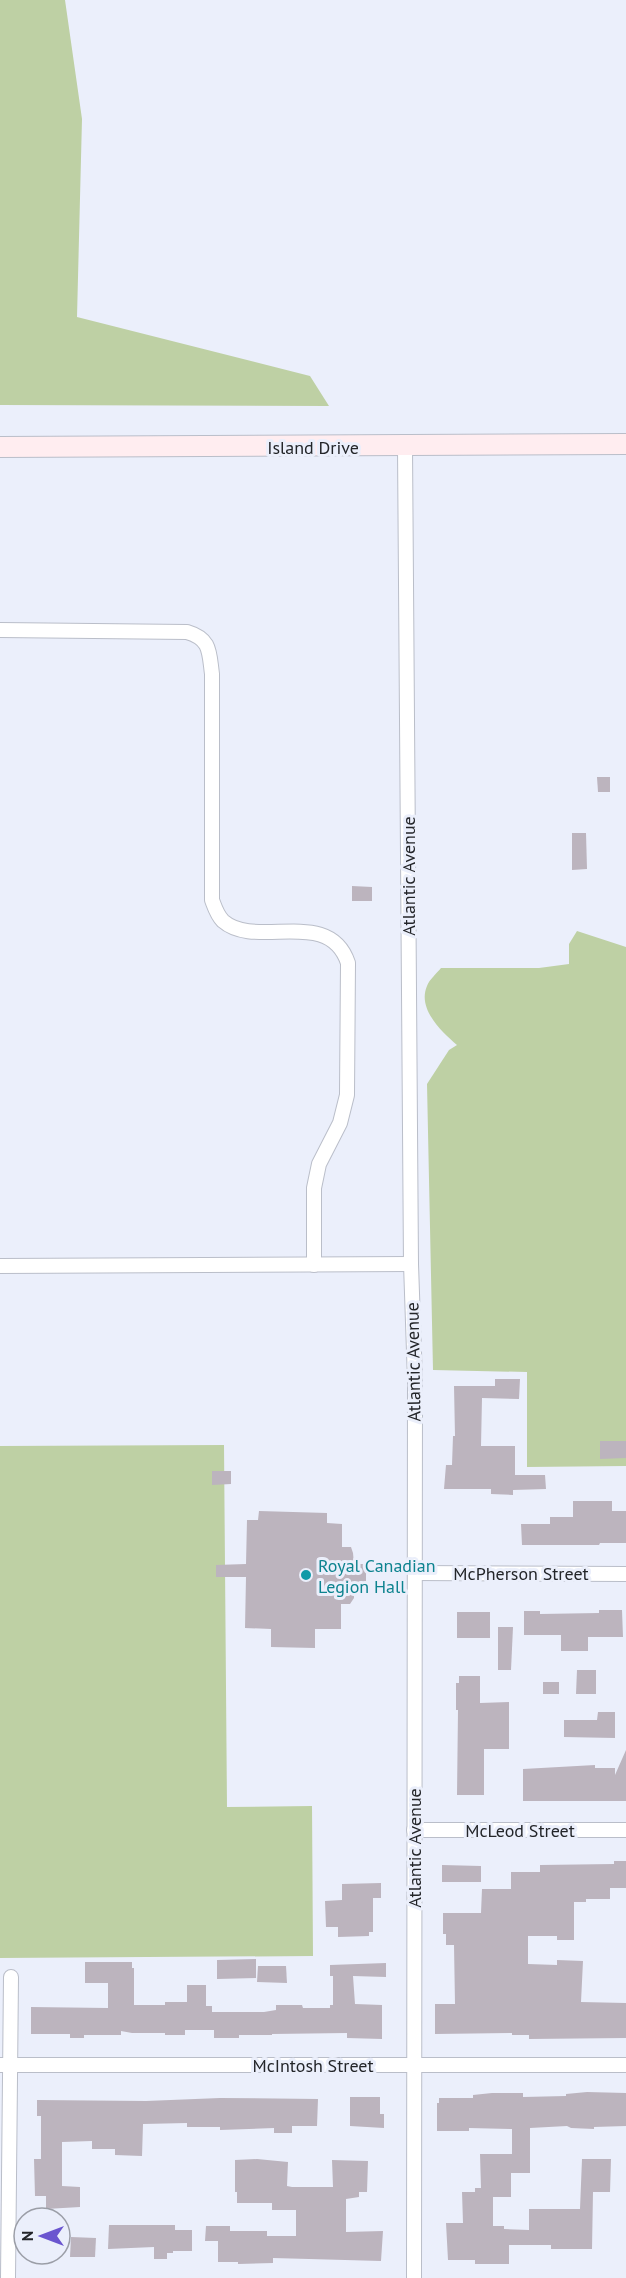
<svg xmlns="http://www.w3.org/2000/svg" width="626" height="2278" font-family="'PT Sans',sans-serif">
	<style>
		.green { fill: #bed0a4 }
		.building { fill: #bcb4be }
		.lines { fill: none; stroke-linecap: round; stroke-linejoin: round }
		.street-casing { stroke: #babec9; stroke-width: 16 }
		.secondary-casing { stroke: #babec9; stroke-width: 22 }
		.street { stroke: #fff; stroke-width: 14 }
		.secondary { stroke: #ffedf0; stroke-width: 20 }
		.culture-dot { fill: #0f9aa8; stroke: #ebeffb; stroke-width: 2 }
		.labels { text-anchor: middle; dominant-baseline: central; stroke-width: 6; stroke-linejoin: round; paint-order: stroke }
		.street-label { font-size: 18px; fill: #232529; stroke: #ebeffb }
		.culture-label { font-size: 18px; fill: #0d838f; stroke: #ebeffb; text-anchor: start }
	</style>
	<rect width="100%" height="100%" fill="#ebeffb"/>
	<!-- green -->
	<g class="green">
		<path d="M0,0H65L82,119L77,317L310,376L329,406L0,405Z"/>
		<path d="M577,931L626,947V1466L527,1467V1372L433,1370L427,1084L449,1050L457,1045C442,1032 417,1009 427,986C429,980 437,973 441,968H539L569,964V944Z"/>
		<path d="M224,1445L227,1807L312,1806L313,1956L0,1958V1446Z"/>
	</g>
	<!-- building -->
	<g class="building">
		<path d="M597,777H610V792H598Z"/>
		<path d="M572,833H586L587,869L572,870Z"/>
		<path d="M352,886L372,887V901H352Z"/>
		<path d="M495,1379H520L519,1399L482,1398L481,1446H515V1475H545L546,1489L513,1490V1495L491,1494V1489H444L446,1465H452L453,1436H455L454,1386H495Z"/>
		<path d="M600,1441H626V1458L600,1459Z"/>
		<path d="M212,1471H231V1484L212,1485Z"/>
		<path d="M573,1501H612V1511H626V1543H600L599,1545H522L521,1524H550V1517H573Z"/>
		<path d="M259,1511L327,1513V1523L342,1524V1547H351L353,1553L354,1564H366V1585H354V1598L350,1604H341V1629H315V1648L271,1647V1629L245,1628L246,1577H216V1565L246,1564L247,1520H258Z"/>
		<path d="M599,1610H622L623,1637H588V1651H561V1635H524V1611H540V1614L599,1613Z"/>
		<rect x="457" y="1612" width="33" height="26"/>
		<path d="M498,1627H513L511,1670H498Z"/>
		<path d="M577,1670H596V1694H576Z"/>
		<path d="M459,1676H480V1703L509,1702V1749H484V1795H457L458,1710H456V1683H459Z"/>
		<rect x="543" y="1682" width="16" height="12"/>
		<path d="M598,1712H615V1738L564,1737V1720H597Z"/>
		<path d="M626,1750V1801H523V1769L595,1765V1768H615V1775Z"/>
		<path d="M614,1861H626V1888H610V1899H586V1902H574V1940H557V1936H528V1964L557,1965V1960L583,1961L581,2002L626,2003V2038L529,2039V2035H512V2033L435,2034V2004H455L454,1945H446V1934H443V1913H481L482,1889H511V1872H540V1865L614,1864Z"/>
		<path d="M442,1865L481,1866V1882H442Z"/>
		<path d="M381,1883V1898H373V1932H369V1936L338,1937V1927H326L325,1901L342,1900V1884Z"/>
		<path d="M256,1959V1978L217,1979V1960Z"/>
		<path d="M85,1962H132V1968H134V2005H165V2002H187V1985H206V2006H212V2012H264L276,2010V2005H302L303,2008H330V2005H333V1976H353H330V1965L386,1963V1977L353,1976L355,2004L382,2005V2039L347,2038V2033L272,2034V2035H239V2038H214V2030H185V2035H165V2033H132L121,2031V2035H84V2038H70V2034H31V2007L108,2008V1983H85Z"/>
		<path d="M258,1966H286L287,1983L257,1982Z"/>
		<path d="M587,2092L626,2093V2126L594,2127V2129L571,2128L567,2126L530,2128V2173H511V2197H493V2226H504V2229L529,2230V2209H580L582,2159H611L610,2192H593L592,2249H551V2245H509V2264H475V2260H448L446,2223H463L462,2192H475V2188H481L480,2154H512V2129L469,2128V2131H437V2103H439V2098H473V2095L492,2093H523V2097L566,2096V2094Z"/>
		<path d="M350,2097H380V2114H384V2128L350,2126Z"/>
		<path d="M220,2098L318,2099L317,2126H292V2133H274V2128L220,2130V2127H187V2123L143,2124L142,2156L115,2155V2149H92V2141L62,2142V2186L80,2187V2207L46,2209V2196H35L34,2159H41V2116H37V2100L146,2101Z"/>
		<path d="M257,2159L288,2162L287,2186L292,2187H333L332,2160L368,2161L367,2192H359V2197L346,2199V2232L383,2231L381,2261L273,2258V2263L238,2264V2262H218V2241H205L206,2226H230V2231H267V2236H296V2210H272V2203H237V2192H235V2160Z"/>
		<path d="M109,2225H175V2230H192V2251H173V2253H167V2259H154V2247L108,2249Z"/>
		<path d="M71,2237L96,2238L95,2257H70Z"/>
	</g>
	<g class="lines">
		<defs>
			<g id="street">
				<path d="M405,447L411,1264L415,1381L414,2278"/>
				<path d="M0,630L187,632C211,639 209,652 212,674V900C215,908 217,915 223,921C256,950 329,906 348,963L347,1095L340,1123L319,1164L314,1188V1265"/>
				<path d="M0,1266L411,1264"/>
				<path d="M415,1573L626,1574"/>
				<path d="M414,1830H626"/>
				<path d="M0,2065H626"/>
				<path d="M8,2278L11,1977"/>
			</g>
			<path id="secondary" d="M0,447L626,444"/>
		</defs>
		<!-- street casing -->
		<use href="#street" class="street-casing"/>
		<!-- secondary casing -->
		<use href="#secondary" class="secondary-casing"/>
		<!-- street -->
		<use href="#street" class="street"/>
		<!-- secondary -->
		<use href="#secondary" class="secondary"/>
	</g>
	<!-- markers -->
	<circle class="culture-dot" cx="306" cy="1575" r="6"/>
	<g class="labels">
		<!-- street labels -->
		<g class="street-label">
			<text x="313" y="447">Island Drive</text>
			<text transform="translate(408 876) rotate(-90)">Atlantic Avenue</text>
			<text transform="translate(413 1362) rotate(-91)">Atlantic Avenue</text>
			<text x="521" y="1573">McPherson Street</text>
			<text x="520" y="1830">McLeod Street</text>
			<text transform="translate(414 1848) rotate(-90)">Atlantic Avenue</text>
			<text x="313" y="2065">McIntosh Street</text>
		</g>
		<!-- culture labels -->
		<g class="culture-label">
			<text x="318" y="1565">Royal Canadian<tspan x="318" dy="21">Legion Hall</tspan></text>
		</g>
	</g>
	<!-- north arrow -->
	<g transform="translate(42 2236) rotate(270)"><circle r="28" fill="#ebeffb" stroke="#9b9ea7" stroke-width="1.5"/>
	<path d="M0-4.5L10 22L0 15L-10 22Z" fill="#6a55cf"/>
	<text y="-9" font-size="16" font-weight="bold" text-anchor="middle" fill="#232529">N</text>
	</g>
</svg>
